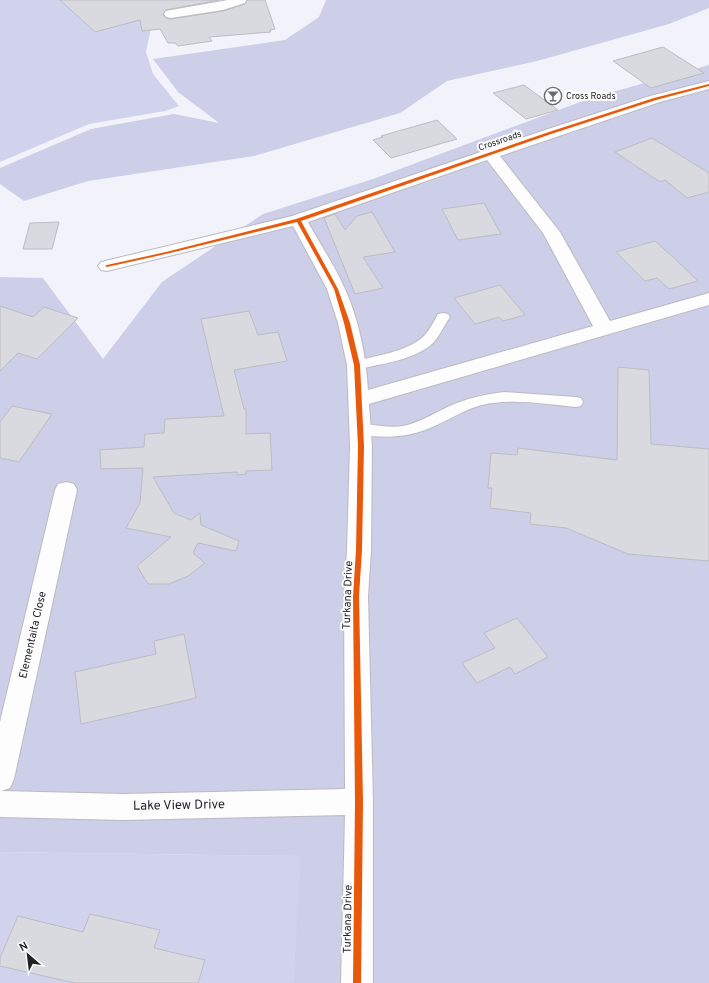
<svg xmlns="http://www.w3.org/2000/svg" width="709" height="983" font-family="Overpass,sans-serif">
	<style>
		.green { fill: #d1d3ec }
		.forest { fill: #cdcee8 }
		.building { fill: #d9dae0; stroke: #bcbdc3 }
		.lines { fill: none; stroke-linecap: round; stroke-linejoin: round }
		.service-casing { stroke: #babac1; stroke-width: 2 }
		.minor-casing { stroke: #babac1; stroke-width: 2 }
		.service { fill: #fdfdfe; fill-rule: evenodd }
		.minor { fill: #fdfdfe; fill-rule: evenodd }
		.cycleway-casing { stroke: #fcfcfc; stroke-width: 2 }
		.cycleway { fill: #e8590c; fill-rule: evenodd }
		.labels { text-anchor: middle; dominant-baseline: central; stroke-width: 4; stroke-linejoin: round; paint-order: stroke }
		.far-poi-label { font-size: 9px; fill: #1f2025; stroke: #fcfcfc; text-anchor: start }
		.far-street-label { font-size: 9px; fill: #1f2025; stroke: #fcfcfc }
		.street-label { font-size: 11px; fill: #1f2025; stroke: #fcfcfc }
		.near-street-label { font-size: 13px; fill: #1f2025; stroke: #fcfcfc }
	</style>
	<rect width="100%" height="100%" fill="#f1f2fa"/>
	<!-- green -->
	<g class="green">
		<path d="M0,0H157L146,52L153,74L179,106L165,111L89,124L0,162Z"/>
		<path d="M0,852L302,856L293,983H0Z"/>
	</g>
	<!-- forest -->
	<g class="forest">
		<path d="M326,0H709V8L669,24L537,61L447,81L400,113L254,156L88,181L24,201L0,184V168L91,129L174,114L219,123L178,92L153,59L285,40L319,17Z"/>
		<path d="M709,65V983H293L301,856L0,852V277L43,278L103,359L162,282L263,214L373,179L591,98Z"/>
	</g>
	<!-- building -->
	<g class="building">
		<path d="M60,0H219L166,10L163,15L166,18L171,19L223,11L245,4L247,0H265L275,29L270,30L271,32L209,37L212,41L178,46L175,43H168L160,29L142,31L140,20L95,32Z"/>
		<path d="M663,47L704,73L651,88L613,61Z"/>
		<path d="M524,85L558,110L526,119L493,93Z"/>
		<path d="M437,120L457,139L391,158L373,140L383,137L381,136Z"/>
		<path d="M652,138L709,173V192L687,198L665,180L660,182L615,152Z"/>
		<path d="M484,203L501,234L458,240L442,209Z"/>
		<path d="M372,212L395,252L363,257L383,288L355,294L324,218L335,214L345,230L357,216Z"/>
		<path d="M59,222L52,249H23L30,223Z"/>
		<path d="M655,241L673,257L698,281L669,289L657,278L645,281L616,252Z"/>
		<path d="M500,285L525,315L503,321L499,317L475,324L454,298Z"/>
		<path d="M0,306L33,317L44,307L78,318L37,359L18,353L0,371Z"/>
		<path d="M249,311L258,335L278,332L287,361L234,370L244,409H246V434L270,433L272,470L246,471V474L237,475V472L153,477L174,513L191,520L200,513L201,525L239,541L236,551L198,543L193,553L205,563L188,576L169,584H148L137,566L171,537L126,528L140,503L143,468L101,469L100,450L144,447L145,434L164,433L165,419L224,416L201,319Z"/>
		<path d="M618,367L649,370L651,444L709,449V561L628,554L566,528L530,524L531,513L490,508L492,488H488L491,453L517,455L518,448L617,460Z"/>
		<path d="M12,406L52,414L19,462L0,458V422Z"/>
		<path d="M517,618L548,657L515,674L510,667L477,683L462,663L495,648L484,633Z"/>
		<path d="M184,634L196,698L81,724L75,672L156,654L154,641Z"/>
		<path d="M90,914L160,930L154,948L205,960L198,983H75L0,966V958L18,916L83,932Z"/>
	</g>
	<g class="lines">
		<defs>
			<g id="service">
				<path d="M443,313L448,314L450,317C444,325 440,336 433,343C414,361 381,363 357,370L352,368L350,365L352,362C373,356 409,352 425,335C430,329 434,321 438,314Z"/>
				<path d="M504,392L576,397L581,398L583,402L581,406L576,407C545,404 512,398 482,405C466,409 452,418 437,425C409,438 390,438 360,435L355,434L352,430L355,426C370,422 387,429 403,426C422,422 439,410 457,403C472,397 488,394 504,392Z"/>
			</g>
			<g id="minor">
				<path d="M228,0H246L245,3L223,10L171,18L166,17L164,14L166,11L171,10Z"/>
				<path d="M709,81V89L660,102L500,156L560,232L610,321L709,293V305L369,404L372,446L371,550L368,596L373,802V983H341L345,815L123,820L0,817V722L55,490L58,484L66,482L74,484L77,490L14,779L10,788L1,791L123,794L345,789L344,596L347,550L350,446L347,365L338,323L327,289L293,226L107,271L101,270L98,266L101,262L292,216L545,130L650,96ZM487,160L543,233L593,326L368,390C366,356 359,320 345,289C335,266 320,244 308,222Z"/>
			</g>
		</defs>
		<!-- service casing -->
		<use href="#service" class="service-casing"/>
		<!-- minor casing -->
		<use href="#minor" class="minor-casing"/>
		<!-- service -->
		<use href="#service" class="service"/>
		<!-- minor -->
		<use href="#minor" class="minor"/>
		<defs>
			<path id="cycleway" d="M709,84V86L656,100L551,134L301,221L338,289L350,323L360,365L364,446L362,550L359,596L363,802L361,983H353L355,802L353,596L356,550L358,446L354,365L344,323L334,289L297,222L166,254L107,267L105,266L107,265L166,252L296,219L549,132L654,98Z"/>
		</defs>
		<!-- cycleway casing -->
		<use href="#cycleway" class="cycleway-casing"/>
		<!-- cycleway -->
		<use href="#cycleway" class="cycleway"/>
	</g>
	<!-- icons -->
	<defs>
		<symbol id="bar-ring" viewBox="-11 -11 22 22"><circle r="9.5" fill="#fcfcfc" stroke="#686a70" stroke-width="1.5"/><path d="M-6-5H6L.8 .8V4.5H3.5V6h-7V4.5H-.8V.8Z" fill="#686a70"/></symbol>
	</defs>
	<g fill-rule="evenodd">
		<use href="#bar-ring" x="543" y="86" width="20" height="20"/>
	</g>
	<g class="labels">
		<!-- far-poi labels -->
		<g class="far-poi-label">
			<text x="566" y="96">Cross Roads</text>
		</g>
		<!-- far-street labels -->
		<g class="far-street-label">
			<text transform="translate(500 141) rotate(-19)">Crossroads</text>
		</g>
		<!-- street labels -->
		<g class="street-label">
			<text transform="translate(348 595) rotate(-88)">Turkana Drive</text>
			<text transform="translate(33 635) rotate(-77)">Elementaita Close</text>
			<text transform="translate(348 919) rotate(-89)">Turkana Drive</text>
		</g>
		<!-- near-street labels -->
		<g class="near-street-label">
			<text transform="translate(179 806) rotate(-1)">Lake View Drive</text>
		</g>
	</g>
	<!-- north arrow -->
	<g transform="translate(28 955) rotate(332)" stroke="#fcfcfc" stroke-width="3" paint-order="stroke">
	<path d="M0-3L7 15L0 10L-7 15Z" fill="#1f2025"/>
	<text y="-6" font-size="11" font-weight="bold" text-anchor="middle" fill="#1f2025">N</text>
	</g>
</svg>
